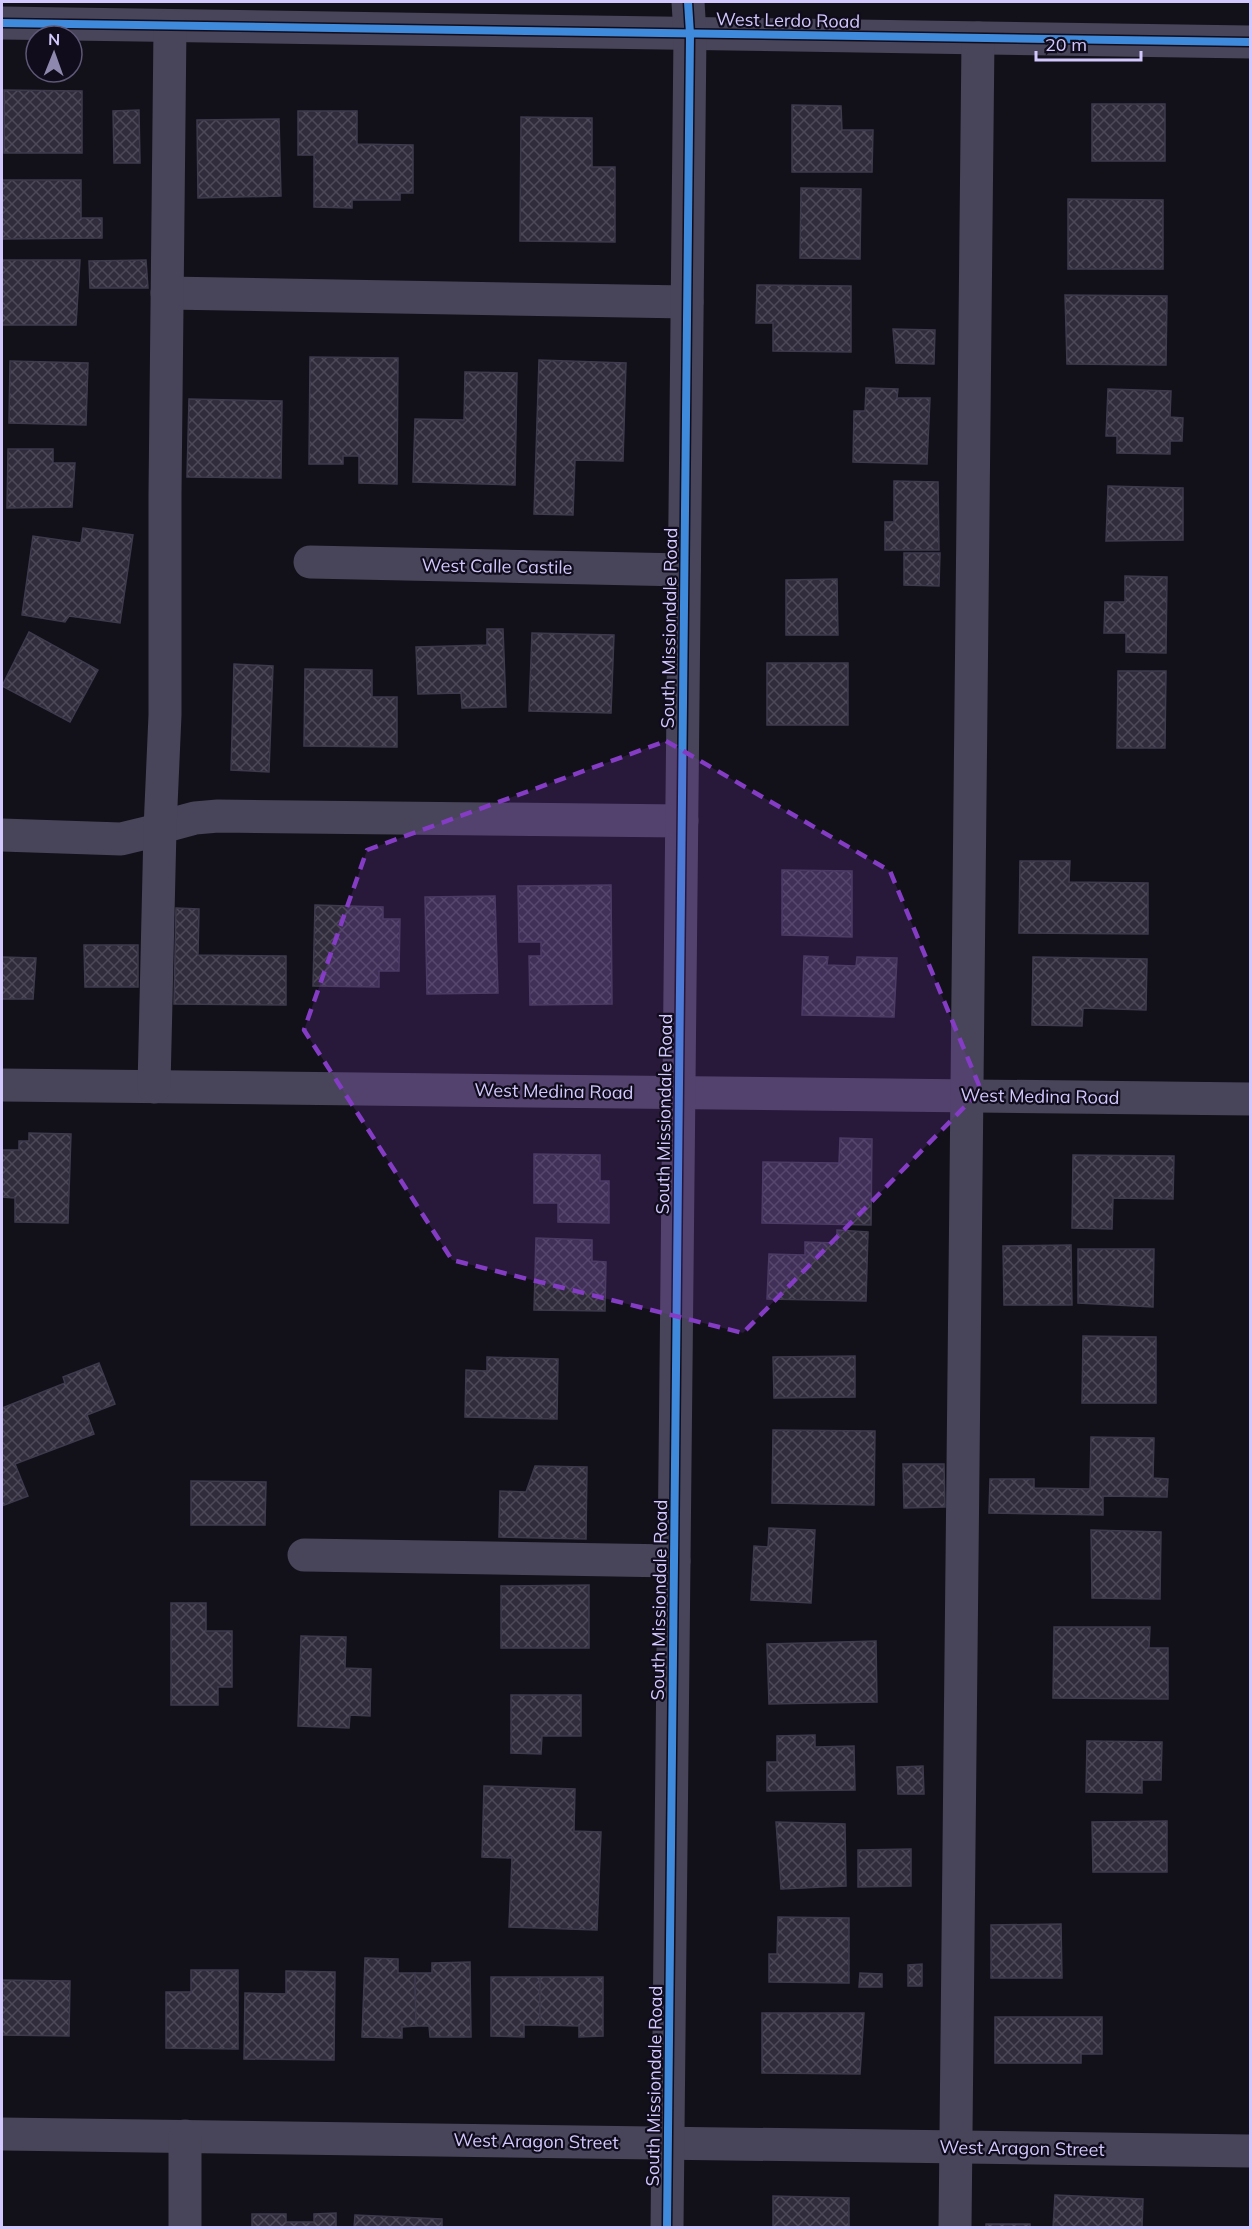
<svg xmlns="http://www.w3.org/2000/svg" width="1252" height="2229" font-family="Mulish,sans-serif">
	<style>
		.building { fill: url(#building-cross-hatch); stroke: #3e3a4d; stroke-width: 1.5 }
		.lines { fill: none; stroke-linecap: round; stroke-linejoin: round }
		.minor { stroke: #484459; stroke-width: 33 }
		.cycleway-casing { stroke: #100c1c; stroke-width: 11 }
		.cycleway { stroke: #408adc; stroke-width: 8 }
		.marked { fill: #843cc5; fill-opacity: 0.2; stroke: #843cc5; stroke-width: 4.5; stroke-dasharray: 12 8; stroke-linejoin: round }
		.labels { text-anchor: middle; dominant-baseline: central; stroke-width: 4.5; stroke-linejoin: round; paint-order: stroke }
		.street-label { font-size: 18px; fill: #d3c8fe; stroke: #100c1c }
	</style>
	<defs>
		<pattern id="building-cross-hatch" width="8" height="8" patternUnits="userSpaceOnUse" patternTransform="scale(1.5)"><rect width="8" height="8" fill="#302c3b"/><path d="M0 0l8 8M0 8l8-8" fill="none" stroke="#4d4958"/></pattern>
	</defs>
	<rect width="100%" height="100%" fill="#121018"/>
	<!-- building -->
	<g class="building">
		<path d="M4,90L82,91V153H4Z"/>
		<rect x="1092" y="104" width="73" height="57"/>
		<path d="M792,105L841,106L842,130H873L872,172H792Z"/>
		<path d="M139,110L140,163H114L113,111Z"/>
		<path d="M298,111H357V144L413,145V193H400V200H352V208L314,207V155H298Z"/>
		<path d="M521,117L592,118V167H615V242L520,241Z"/>
		<path d="M279,119L281,196L198,198L197,120Z"/>
		<path d="M2,180H81V218H102V238L2,239Z"/>
		<path d="M801,188L861,189L860,259L800,258Z"/>
		<path d="M1068,199L1163,200V269H1068Z"/>
		<path d="M2,260H80L76,325H2Z"/>
		<path d="M146,260L148,288H90L89,261Z"/>
		<path d="M757,285L851,286V352L773,351V323H756Z"/>
		<path d="M1065,295L1167,296L1166,365L1067,364Z"/>
		<path d="M893,329L935,330L934,364L896,363Z"/>
		<path d="M310,357L398,358L397,484L359,483V456H343V464H309Z"/>
		<path d="M539,360L626,363L623,461L575,460L573,515L534,514Z"/>
		<path d="M10,361L88,363L86,425L9,423Z"/>
		<path d="M465,372L517,373L515,485L413,482L415,419L464,420Z"/>
		<path d="M866,388L898,389L897,398H930L927,464L853,462L854,411H865Z"/>
		<path d="M1108,389L1171,391L1170,417L1183,418L1182,441H1170V454L1117,453V436H1106Z"/>
		<path d="M189,399L282,401L281,478L187,477Z"/>
		<path d="M8,449H53V463H75L72,507L7,508Z"/>
		<path d="M894,481L938,482L939,550H885V522H894Z"/>
		<path d="M1108,486L1183,488V540L1106,541Z"/>
		<path d="M83,528L133,535L120,623L69,616L65,622L22,615L33,536L81,543Z"/>
		<path d="M904,553H940L939,586L904,585Z"/>
		<path d="M1125,576L1167,577L1166,653L1126,652V633H1104L1105,602H1125Z"/>
		<path d="M837,579L838,635H786V580Z"/>
		<path d="M487,629H503L506,707L462,708L461,693L418,694L416,647L487,645Z"/>
		<path d="M29,632L98,670L70,722L2,686Z"/>
		<path d="M532,633L614,635L611,713L529,711Z"/>
		<rect x="767" y="663" width="81" height="62"/>
		<path d="M234,664L273,666L269,772L231,770Z"/>
		<path d="M305,669L372,670V697H397V747L304,746Z"/>
		<path d="M1118,671H1166L1165,748H1117Z"/>
		<path d="M1020,861H1070L1069,882L1148,883V934L1019,933Z"/>
		<path d="M782,870L852,871V937L782,935Z"/>
		<path d="M611,885L612,1004L530,1005L529,956H541V942H519L518,886Z"/>
		<path d="M495,896L498,993L427,994L425,897Z"/>
		<path d="M315,905L383,907V919H400L399,971H379V987L313,986Z"/>
		<path d="M176,908L199,909L198,955L286,956V1005L174,1004Z"/>
		<path d="M84,945H138V987H85Z"/>
		<path d="M804,956L828,957L827,965L856,966L857,957L897,958L894,1017L802,1015Z"/>
		<path d="M2,957L36,958L33,999H2Z"/>
		<path d="M1033,957L1147,959L1146,1010L1083,1008L1082,1026L1032,1025Z"/>
		<path d="M29,1133L71,1134L68,1223L15,1222V1198L2,1197V1150H19V1141H29Z"/>
		<path d="M840,1138L872,1139L871,1225L762,1223L763,1162L839,1163Z"/>
		<path d="M534,1154L600,1155V1181H609V1223L558,1222V1203H534Z"/>
		<path d="M1073,1155L1174,1156L1173,1199L1113,1198L1112,1229L1072,1228Z"/>
		<path d="M837,1230L868,1232L866,1301L767,1299L769,1254L805,1255V1242L837,1243Z"/>
		<path d="M536,1238L592,1240V1261L606,1262L605,1311L534,1310Z"/>
		<path d="M1071,1245L1072,1305H1004L1003,1246Z"/>
		<path d="M1078,1249H1154L1153,1307L1078,1303Z"/>
		<path d="M1083,1336L1156,1337V1403H1082Z"/>
		<path d="M855,1356V1397L774,1398L773,1357Z"/>
		<path d="M487,1357L558,1359L557,1419L465,1417L466,1370L487,1371Z"/>
		<path d="M99,1363L115,1404L87,1415L94,1434L15,1464L28,1496L2,1506V1408L65,1383L63,1377Z"/>
		<path d="M773,1430L875,1431L874,1505L772,1503Z"/>
		<path d="M1091,1437L1154,1438L1153,1478L1168,1479L1167,1497L1103,1496V1515L989,1513L990,1479H1034V1488L1090,1489Z"/>
		<path d="M903,1464H944L945,1507L904,1508Z"/>
		<path d="M535,1466L587,1467L586,1539L499,1537L500,1491L526,1492Z"/>
		<path d="M191,1481L266,1482L265,1525H191Z"/>
		<path d="M769,1528L815,1530L811,1603L751,1600L754,1546L768,1547Z"/>
		<path d="M1091,1530L1161,1532L1160,1599L1092,1598Z"/>
		<path d="M589,1585V1648H501V1586Z"/>
		<path d="M171,1603H206V1631H232V1687H218V1705H171Z"/>
		<path d="M1054,1627H1150L1149,1648H1168V1699L1053,1698Z"/>
		<path d="M301,1636L346,1637L345,1668L371,1669L370,1716L350,1715L349,1728L298,1726Z"/>
		<path d="M876,1641L877,1702L769,1704L767,1644Z"/>
		<path d="M511,1695H581V1736H542L541,1754L511,1753Z"/>
		<path d="M815,1735V1747L854,1746L855,1790L767,1791V1762H777V1736Z"/>
		<path d="M1087,1741L1162,1742L1161,1780H1142V1793L1086,1792Z"/>
		<path d="M923,1766L924,1794H898L897,1767Z"/>
		<path d="M484,1786L575,1789L574,1831L601,1832L597,1930L509,1927L512,1858L482,1857Z"/>
		<path d="M1167,1821V1872H1093L1092,1822Z"/>
		<path d="M776,1822L845,1824L846,1886L781,1889Z"/>
		<path d="M911,1849V1886L858,1887V1850Z"/>
		<path d="M778,1917L849,1918V1983L769,1982V1954H777Z"/>
		<path d="M1061,1924L1062,1978H991V1925Z"/>
		<path d="M365,1958L398,1959V1973H415L416,2026L402,2027V2038L362,2037Z"/>
		<path d="M470,1962L471,2037H430L429,2026H416L415,1973H432V1963Z"/>
		<path d="M922,1964V1986H908V1965Z"/>
		<path d="M191,1970H238V2049L166,2048V1992H191Z"/>
		<path d="M286,1971L335,1972L334,2060L244,2059L245,1993L286,1994Z"/>
		<path d="M860,1973L882,1974V1987H859Z"/>
		<path d="M491,1977H540V2025H524V2037L491,2036Z"/>
		<path d="M540,1977H603V2036L579,2037V2026L540,2025Z"/>
		<path d="M2,1980L70,1981L69,2036L2,2035Z"/>
		<path d="M762,2013H864L860,2074L762,2073Z"/>
		<path d="M995,2017H1102V2054H1081V2063H995Z"/>
		<path d="M1055,2195L1143,2199L1142,2228H1053Z"/>
		<path d="M773,2196L849,2198V2228H773Z"/>
		<path d="M336,2213V2228H252V2214H286V2222H314V2214Z"/>
		<path d="M355,2215L442,2219V2228H354Z"/>
		<rect x="986" y="2224" width="44" height="4"/>
	</g>
	<g class="lines">
		<!-- minor -->
		<g class="minor">
			<path d="M2,23L1250,42"/>
			<path d="M167,293L687,302"/>
			<path d="M310,562L684,570"/>
			<path d="M2,835L121,839L150,832L169,825L195,818L218,816L682,821"/>
			<path d="M2,1085L1250,1099"/>
			<path d="M154,1087L160,829L165,715V495L170,26"/>
			<path d="M304,1555L674,1561"/>
			<path d="M2,2134L1250,2151"/>
			<path d="M185,2136V2228"/>
			<path d="M667,2228L690,34L688,2"/>
			<path d="M955,2228L978,38"/>
		</g>
		<defs>
			<g id="cycleway">
				<path d="M2,23L1250,42"/>
				<path d="M667,2228L690,34L688,2"/>
			</g>
		</defs>
		<!-- cycleway casing -->
		<use href="#cycleway" class="cycleway-casing"/>
		<!-- cycleway -->
		<use href="#cycleway" class="cycleway"/>
	</g>
	<!-- marked area -->
	<path class="marked" d="M666,741L890,871L981,1090L743,1333L452,1260L304,1030L367,850Z"/>
	<g class="labels">
		<!-- street labels -->
		<g class="street-label">
			<text transform="translate(788 20) rotate(1)">West Lerdo Road</text>
			<text transform="translate(497 566) rotate(1)">West Calle Castile</text>
			<text transform="translate(669 628) rotate(-89)">South Missiondale Road</text>
			<text transform="translate(554 1091) rotate(1)">West Medina Road</text>
			<text transform="translate(1040 1096) rotate(1)">West Medina Road</text>
			<text transform="translate(664 1114) rotate(-89)">South Missiondale Road</text>
			<text transform="translate(659 1600) rotate(-89)">South Missiondale Road</text>
			<text transform="translate(654 2086) rotate(-89)">South Missiondale Road</text>
			<text transform="translate(536 2141) rotate(1)">West Aragon Street</text>
			<text transform="translate(1022 2148) rotate(1)">West Aragon Street</text>
		</g>
	</g>
	<!-- border -->
	<rect width="1252" height="2229" fill="none" stroke="#d3c8fe" stroke-width="6"/>
	<!-- north arrow -->
	<g transform="translate(54 54) rotate(1)"><circle r="28" fill="#100c1c" stroke="#5e5776" stroke-width="1.5"/>
	<path d="M0-4.5L10 22L0 15L-10 22Z" fill="#8f88ae"/>
	<text y="-9" font-size="16" font-weight="bold" text-anchor="middle" fill="#d3c8fe">N</text>
	</g>
	<!-- scale -->
	<path d="M1036 51v9h105v-9" fill="none" stroke="#d3c8fe" stroke-width="3"/>
	<text x="1045" y="51" font-size="18" fill="#d3c8fe" stroke="#100c1c" stroke-width="4.5" paint-order="stroke">20 m</text>
</svg>
